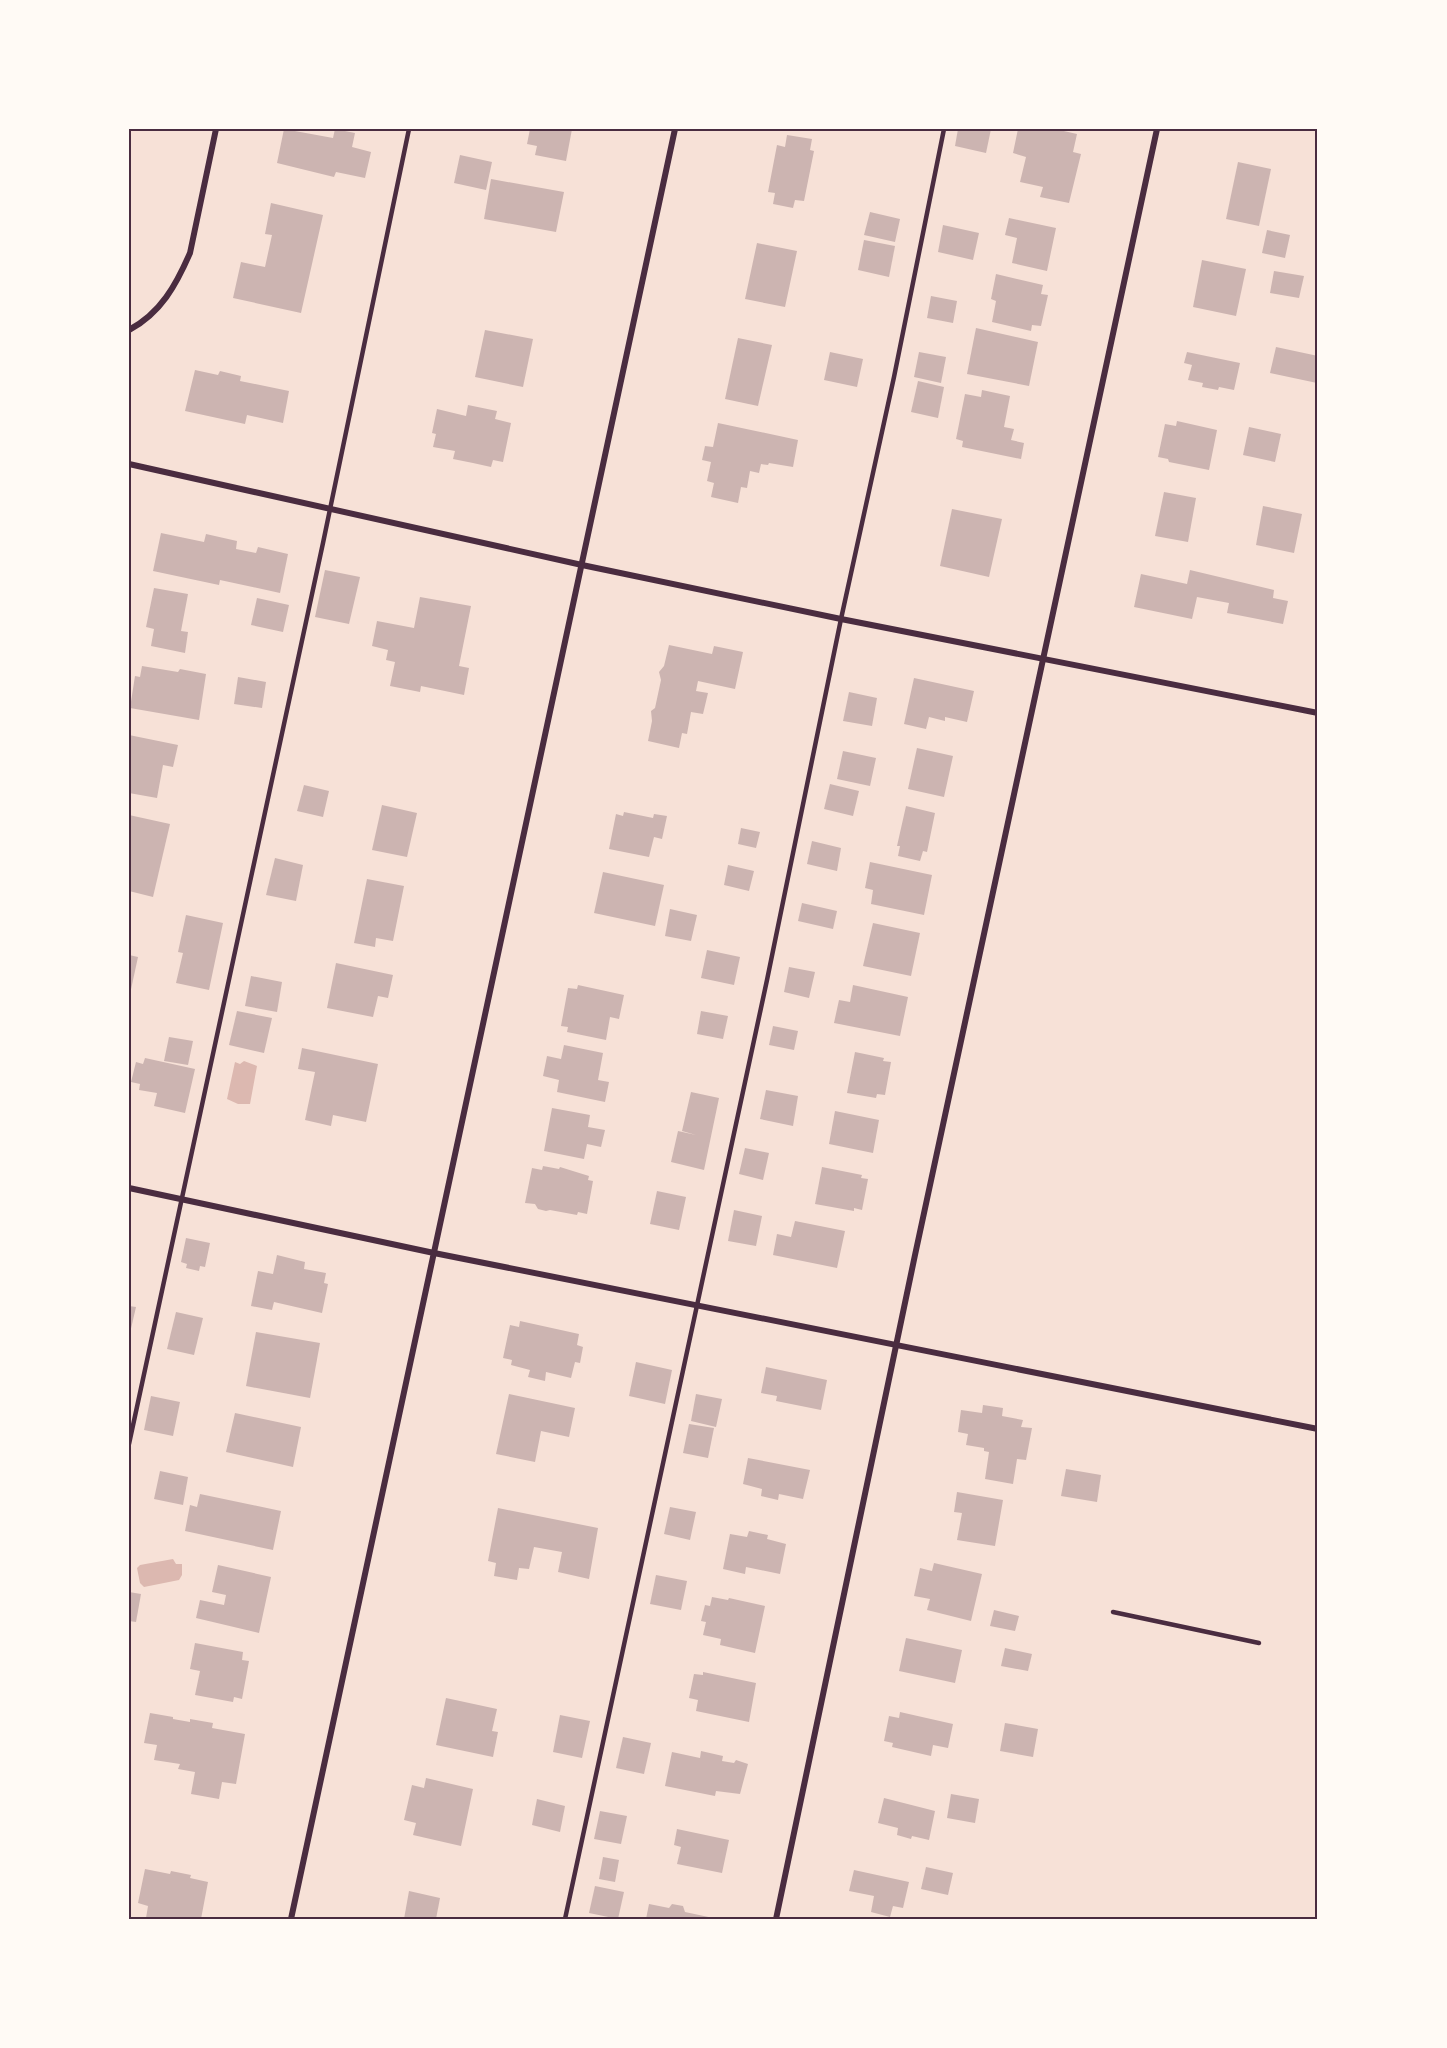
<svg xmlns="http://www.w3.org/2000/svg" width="1447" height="2048" font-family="Signika,sans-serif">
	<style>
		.water { fill: #dcb8b0 }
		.building { fill: #ccb4b1 }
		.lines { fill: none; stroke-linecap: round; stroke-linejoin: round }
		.service { stroke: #4a2c40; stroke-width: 4.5 }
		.minor { stroke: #4a2c40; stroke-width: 6 }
		.neatline { fill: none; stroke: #4a2c40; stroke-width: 2 }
	</style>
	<rect width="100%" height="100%" fill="#f7e1d7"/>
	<!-- water -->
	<g class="water">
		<path d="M244,1061L257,1066L250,1104H238L227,1099L235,1062L240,1064Z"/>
		<path d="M173,1559L176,1564H182V1575L179,1580L144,1587L140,1583L137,1568L140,1565Z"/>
	</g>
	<!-- building -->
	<g class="building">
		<path d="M284,129L333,138L335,129L355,133L352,147L371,152L365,178L336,172L334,177L277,163Z"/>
		<path d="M530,129H572L566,161L535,155L537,146L527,144Z"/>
		<path d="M958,129H991L986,153L955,146Z"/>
		<path d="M1018,129H1055L1077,134L1073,152L1081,154L1069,203L1040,197L1043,187L1020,182L1026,157L1013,153Z"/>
		<path d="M787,135L812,139L810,150L814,151L804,201L795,200L793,208L773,204L775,193L768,192L777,145L785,147Z"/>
		<path d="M460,155L492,162L486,190L454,183Z"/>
		<path d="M1238,162L1271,169L1259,226L1226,219Z"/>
		<path d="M491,179L564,192L556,232L484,219Z"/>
		<path d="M271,203L323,215L301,313L233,298L241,262L265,267L272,235L265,234Z"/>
		<path d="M870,212L900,219L895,242L864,235Z"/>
		<path d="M1009,218L1056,228L1047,271L1012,263L1017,238L1005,235Z"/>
		<path d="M943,225L979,233L973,260L938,252Z"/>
		<path d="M1267,230L1290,235L1285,258L1262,253Z"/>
		<path d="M864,240L895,246L889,277L858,270Z"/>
		<path d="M757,243L797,251L785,307L745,299Z"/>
		<path d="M1202,260L1246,269L1236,316L1193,307Z"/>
		<path d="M1274,271L1304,276L1299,298L1270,293Z"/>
		<path d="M996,274L1043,285L1041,294L1048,295L1041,326L1032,325L1031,331L992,322L996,301L991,299Z"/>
		<path d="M931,296L957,301L953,323L927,318Z"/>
		<path d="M976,328L1038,342L1029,386L967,374Z"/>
		<path d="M485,330L533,339L523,387L475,377Z"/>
		<path d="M738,338L772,345L758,406L725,399Z"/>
		<path d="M1276,347L1318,356L1317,383L1270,373Z"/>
		<path d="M830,352L863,359L857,387L824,380Z"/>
		<path d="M919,352L946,357L941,383L914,377Z"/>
		<path d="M1187,352L1240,363L1234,390L1219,387L1218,390L1202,387L1203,383L1188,380L1192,365L1184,363Z"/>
		<path d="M195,370L218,375L220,371L241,376L240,381L289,391L283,423L247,415L245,424L185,411Z"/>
		<path d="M918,381L944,387L938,418L911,412Z"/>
		<path d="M982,390L1010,396L1004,427L1014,429L1011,440L1024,443L1021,459L962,447L963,441L956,439L965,394L981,397Z"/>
		<path d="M468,405L497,411L495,419L511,423L503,462L493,460L491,467L473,463L453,459L455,451L433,447L436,434L432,433L437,409L466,416Z"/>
		<path d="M1177,421L1217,430L1209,470L1169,462L1168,459L1158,457L1165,424L1176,426Z"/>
		<path d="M718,423L798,440L793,467L769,463L768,465L761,464L759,473L750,471L747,488L741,487L738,503L711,497L714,483L707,481L711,462L702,460L705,446L713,447Z"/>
		<path d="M1249,427L1281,434L1275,462L1243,455Z"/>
		<path d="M1164,492L1196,498L1188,542L1155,536Z"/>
		<path d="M1263,506L1302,514L1294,553L1256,545Z"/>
		<path d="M952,509L1002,519L989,577L940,566Z"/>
		<path d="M161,533L204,542L206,534L237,541L236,549L256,553L258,547L288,554L280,593L220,580L219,585L153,571Z"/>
		<path d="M325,570L360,577L349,624L315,617Z"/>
		<path d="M1190,570L1274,590L1273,598L1288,601L1283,624L1227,613L1229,603L1197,597L1192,619L1134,607L1141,574L1187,584Z"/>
		<path d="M154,588L188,594L181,631L188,632L185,653L151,646L154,629L146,627Z"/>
		<path d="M420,597L471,606L459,666L469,668L464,695L421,686L420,692L390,686L395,662L386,660L388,650L372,646L377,621L414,628Z"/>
		<path d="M257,598L289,605L283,632L251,625Z"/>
		<path d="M669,645L712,654L714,646L743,652L735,689L698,681L696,691L708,693L703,714L691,712L687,734L682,733L679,748L648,741L652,721L651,711L655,708L661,680L659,672L664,666Z"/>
		<path d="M142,666L178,672L180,669L206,674L199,720L130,708L135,676L140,677Z"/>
		<path d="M238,677L266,682L262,708L234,704Z"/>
		<path d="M914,678L974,691L967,722L945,717V721L929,717L926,729L904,724Z"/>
		<path d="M849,692L877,698L872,726L843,721Z"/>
		<path d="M129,735L178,745L173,767L163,765L157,798L129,793Z"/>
		<path d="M917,748L953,756L944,797L908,789Z"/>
		<path d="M843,751L876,758L870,786L837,779Z"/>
		<path d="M830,784L859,791L853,816L824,809Z"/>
		<path d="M304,785L329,791L323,817L297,811Z"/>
		<path d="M382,805L417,813L407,857L372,850Z"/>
		<path d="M906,806L935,813L927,852L923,851L920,861L898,856L900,846H897Z"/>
		<path d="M624,812L653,818L654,814L667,816L662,839L654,837L649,857L609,849L616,814L623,816Z"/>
		<path d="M129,815L170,824L153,897L129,891Z"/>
		<path d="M741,828L760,832L756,848L738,844Z"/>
		<path d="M812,841L841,848L837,871L807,864Z"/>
		<path d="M275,858L303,865L296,901L266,895Z"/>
		<path d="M870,862L932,875L924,915L871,904L873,890L865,888Z"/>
		<path d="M728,865L754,871L749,891L724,885Z"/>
		<path d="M603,872L664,885L655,926L594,913Z"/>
		<path d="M367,879L404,886L393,941L376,938L375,947L354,943Z"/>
		<path d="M802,903L837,911L833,929L798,921Z"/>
		<path d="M670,909L697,915L691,941L665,936Z"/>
		<path d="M186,915L223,923L209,990L176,983L183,953L178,952Z"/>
		<path d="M873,923L920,933L911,976L863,966Z"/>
		<path d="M707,950L740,957L734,985L701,978Z"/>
		<path d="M129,955L138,957L130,994H129Z"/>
		<path d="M336,963L393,975L388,998L378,996L373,1017L327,1008Z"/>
		<path d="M789,967L815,972L809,998L784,992Z"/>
		<path d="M251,976L282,982L277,1012L245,1006Z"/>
		<path d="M578,985L624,995L619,1019L610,1017L606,1040L567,1032L568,1027L561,1026L568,988L577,989Z"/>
		<path d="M853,985L908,997L900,1036L834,1023L839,1000L850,1002Z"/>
		<path d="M237,1011L272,1018L264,1053L229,1045Z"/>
		<path d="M701,1011L728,1016L723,1039L697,1034Z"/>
		<path d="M773,1026L798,1031L794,1050L769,1045Z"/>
		<path d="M169,1037L193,1041L188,1065L164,1061Z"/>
		<path d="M564,1045L603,1053L598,1080L609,1082L605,1102L557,1092L559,1080L543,1076L547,1056L561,1059Z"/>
		<path d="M302,1048L378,1064L366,1122L333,1115L331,1126L305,1120L315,1072L298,1069Z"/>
		<path d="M855,1052L884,1058L883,1061L891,1062L885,1095L877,1094L876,1098L847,1093Z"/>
		<path d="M145,1058L195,1069L185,1113L154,1106L157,1093L139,1090L140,1084L131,1082L136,1062L143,1064Z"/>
		<path d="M766,1090L798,1096L793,1126L760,1119Z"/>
		<path d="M691,1092L719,1098L704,1170L671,1162L678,1131L696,1135L682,1131Z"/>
		<path d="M552,1108L590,1115L588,1127L605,1130L601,1147L587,1144L584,1159L544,1151Z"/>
		<path d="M835,1111L879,1120L873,1153L829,1144Z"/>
		<path d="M745,1148L769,1153L763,1180L739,1174Z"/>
		<path d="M543,1166L559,1169L560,1167L589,1176L588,1180L593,1181L587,1214L578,1212L577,1215L550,1210L546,1211L538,1209L535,1204L525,1203L532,1168L542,1170Z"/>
		<path d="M822,1167L862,1175L861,1178L868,1179L862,1210L854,1208V1211L815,1204Z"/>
		<path d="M657,1191L686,1197L679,1230L650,1224Z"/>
		<path d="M734,1210L762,1216L756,1246L728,1241Z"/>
		<path d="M795,1221L845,1231L837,1268L773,1255L777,1234L791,1237Z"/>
		<path d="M186,1238L210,1243L205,1267L200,1266L199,1271L186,1268L187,1264L181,1262Z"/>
		<path d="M277,1255L305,1262L304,1269L326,1273L324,1283L328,1284L322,1313L274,1302L272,1310L251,1306L258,1271L273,1274Z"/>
		<path d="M129,1306L136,1307L130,1333H129Z"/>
		<path d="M176,1312L203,1318L194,1355L167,1349Z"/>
		<path d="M520,1321L579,1334L577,1345L583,1347L580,1363L575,1362L571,1378L546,1372L545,1381L528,1377L530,1370L511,1365L512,1360L503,1358L510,1325L519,1327Z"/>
		<path d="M256,1332L320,1343L310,1398L246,1386Z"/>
		<path d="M636,1362L672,1370L665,1404L629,1396Z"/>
		<path d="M766,1367L827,1380L821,1410L776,1401L777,1396L761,1393Z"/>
		<path d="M509,1394L575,1408L569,1437L541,1431L535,1462L496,1454Z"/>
		<path d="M696,1394L722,1399L716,1427L691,1421Z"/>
		<path d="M151,1396L180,1402L173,1436L144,1430Z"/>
		<path d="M983,1405L1003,1408L1002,1416L1023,1420L1021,1427L1032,1428L1026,1460L1017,1459L1013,1484L985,1479L989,1452L984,1451V1448L966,1445L968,1434L958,1432L961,1410L982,1413Z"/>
		<path d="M235,1413L301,1427L293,1467L226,1452Z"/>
		<path d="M689,1424L714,1428L708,1458L683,1453Z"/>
		<path d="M748,1458L810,1470L803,1499L779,1494L778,1500L761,1496L762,1489L743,1484Z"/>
		<path d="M1066,1469L1101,1475L1097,1502L1061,1496Z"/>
		<path d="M160,1471L188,1477L183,1505L154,1499Z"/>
		<path d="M957,1492L1003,1500L995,1546L957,1540L962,1513L954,1512Z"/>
		<path d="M200,1494L281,1511L273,1550L185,1531L190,1505L197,1507Z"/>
		<path d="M670,1507L696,1512L690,1540L664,1534Z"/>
		<path d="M498,1508L598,1528L589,1579L558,1572L562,1552L534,1547L529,1569L519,1568L517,1580L494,1576L496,1563L488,1561Z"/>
		<path d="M749,1531L768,1535L767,1539L786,1544L780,1574L746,1567L745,1574L723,1569L730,1534L747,1537Z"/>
		<path d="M934,1563L982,1574L971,1621L927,1610L930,1599L914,1596L920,1568L932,1571Z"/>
		<path d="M218,1565L271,1577L259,1633L196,1618L200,1600L224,1605L226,1595L212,1592Z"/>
		<path d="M656,1575L687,1581L681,1610L650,1604Z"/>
		<path d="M129,1592L141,1594L136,1622L129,1621Z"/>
		<path d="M712,1597L728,1600L729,1598L765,1606L755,1653L720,1645L721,1639L703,1635L706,1622L701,1621L705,1605L710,1606Z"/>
		<path d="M994,1610L1019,1616L1015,1631L990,1626Z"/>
		<path d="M906,1638L962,1650L955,1683L899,1671Z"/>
		<path d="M195,1643L243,1652L242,1660L249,1661L242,1699L234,1697L233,1702L195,1695L200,1671L190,1669Z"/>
		<path d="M1005,1648L1032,1654L1028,1671L1001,1666Z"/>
		<path d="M703,1672L756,1683L749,1722L696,1711L698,1700L689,1698L694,1674L703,1675Z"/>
		<path d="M446,1698L497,1709L492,1731L498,1732L493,1757L436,1745Z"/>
		<path d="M900,1712L953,1724L948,1748L933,1745L931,1756L892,1747L893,1743L884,1741L889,1716L899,1718Z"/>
		<path d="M150,1713L173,1717V1719L190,1722V1719L213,1723L212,1728L245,1734L236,1784L222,1782L219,1799L191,1794L195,1772L178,1769L180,1764L154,1760L157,1745L144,1743Z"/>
		<path d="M560,1715L590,1721L582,1758L553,1752Z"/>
		<path d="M1005,1723L1038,1729L1033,1757L1000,1751Z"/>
		<path d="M623,1737L651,1743L644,1774L616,1768Z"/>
		<path d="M701,1751L723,1756L722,1761L734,1763L736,1760L748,1764L740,1794L716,1791L715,1796L665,1786L672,1752L700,1758Z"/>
		<path d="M426,1778L473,1789L461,1846L413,1835L416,1823L404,1820L412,1785L424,1788Z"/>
		<path d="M951,1794L979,1799L975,1823L947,1818Z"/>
		<path d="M884,1798L935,1811L929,1840L912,1836L911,1839L897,1835L898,1828L878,1823Z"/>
		<path d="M537,1799L565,1806L560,1832L532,1825Z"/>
		<path d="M600,1811L627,1816L621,1844L594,1839Z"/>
		<path d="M677,1829L729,1840L722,1873L677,1864L681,1847L674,1845Z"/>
		<path d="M603,1857L619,1860L615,1882L599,1879Z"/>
		<path d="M926,1867L953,1873L948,1895L921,1889Z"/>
		<path d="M145,1869L170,1874L171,1871L191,1875L190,1878L208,1882L201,1919L146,1918L148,1906L138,1903Z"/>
		<path d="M854,1870L909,1882L903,1908L893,1906L890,1917L871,1912L874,1896L849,1891Z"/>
		<path d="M595,1886L624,1892L618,1919L589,1913Z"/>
		<path d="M409,1891L440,1898L436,1919H404Z"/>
		<path d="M649,1904L669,1908L672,1904L683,1906L685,1912L718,1919H646Z"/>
	</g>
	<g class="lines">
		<!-- service -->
		<g class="service">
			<path d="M129,1444L323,543L409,129"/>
			<path d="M1113,1612L1259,1643"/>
			<path d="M565,1919L767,980L841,619L894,377L944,129"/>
		</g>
		<!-- minor -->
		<g class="minor">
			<path d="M129,330C161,313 176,285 190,253L216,129"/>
			<path d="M129,464L582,565L841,619L1318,713"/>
			<path d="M129,1188L434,1253L1318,1429"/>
			<path d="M291,1919L675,129"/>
			<path d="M776,1919L915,1255L1157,129"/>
		</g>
	</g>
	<!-- border -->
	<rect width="1447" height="2048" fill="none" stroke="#fffaf5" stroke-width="261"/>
	<rect x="130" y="130" width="1186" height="1788" class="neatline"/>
</svg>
